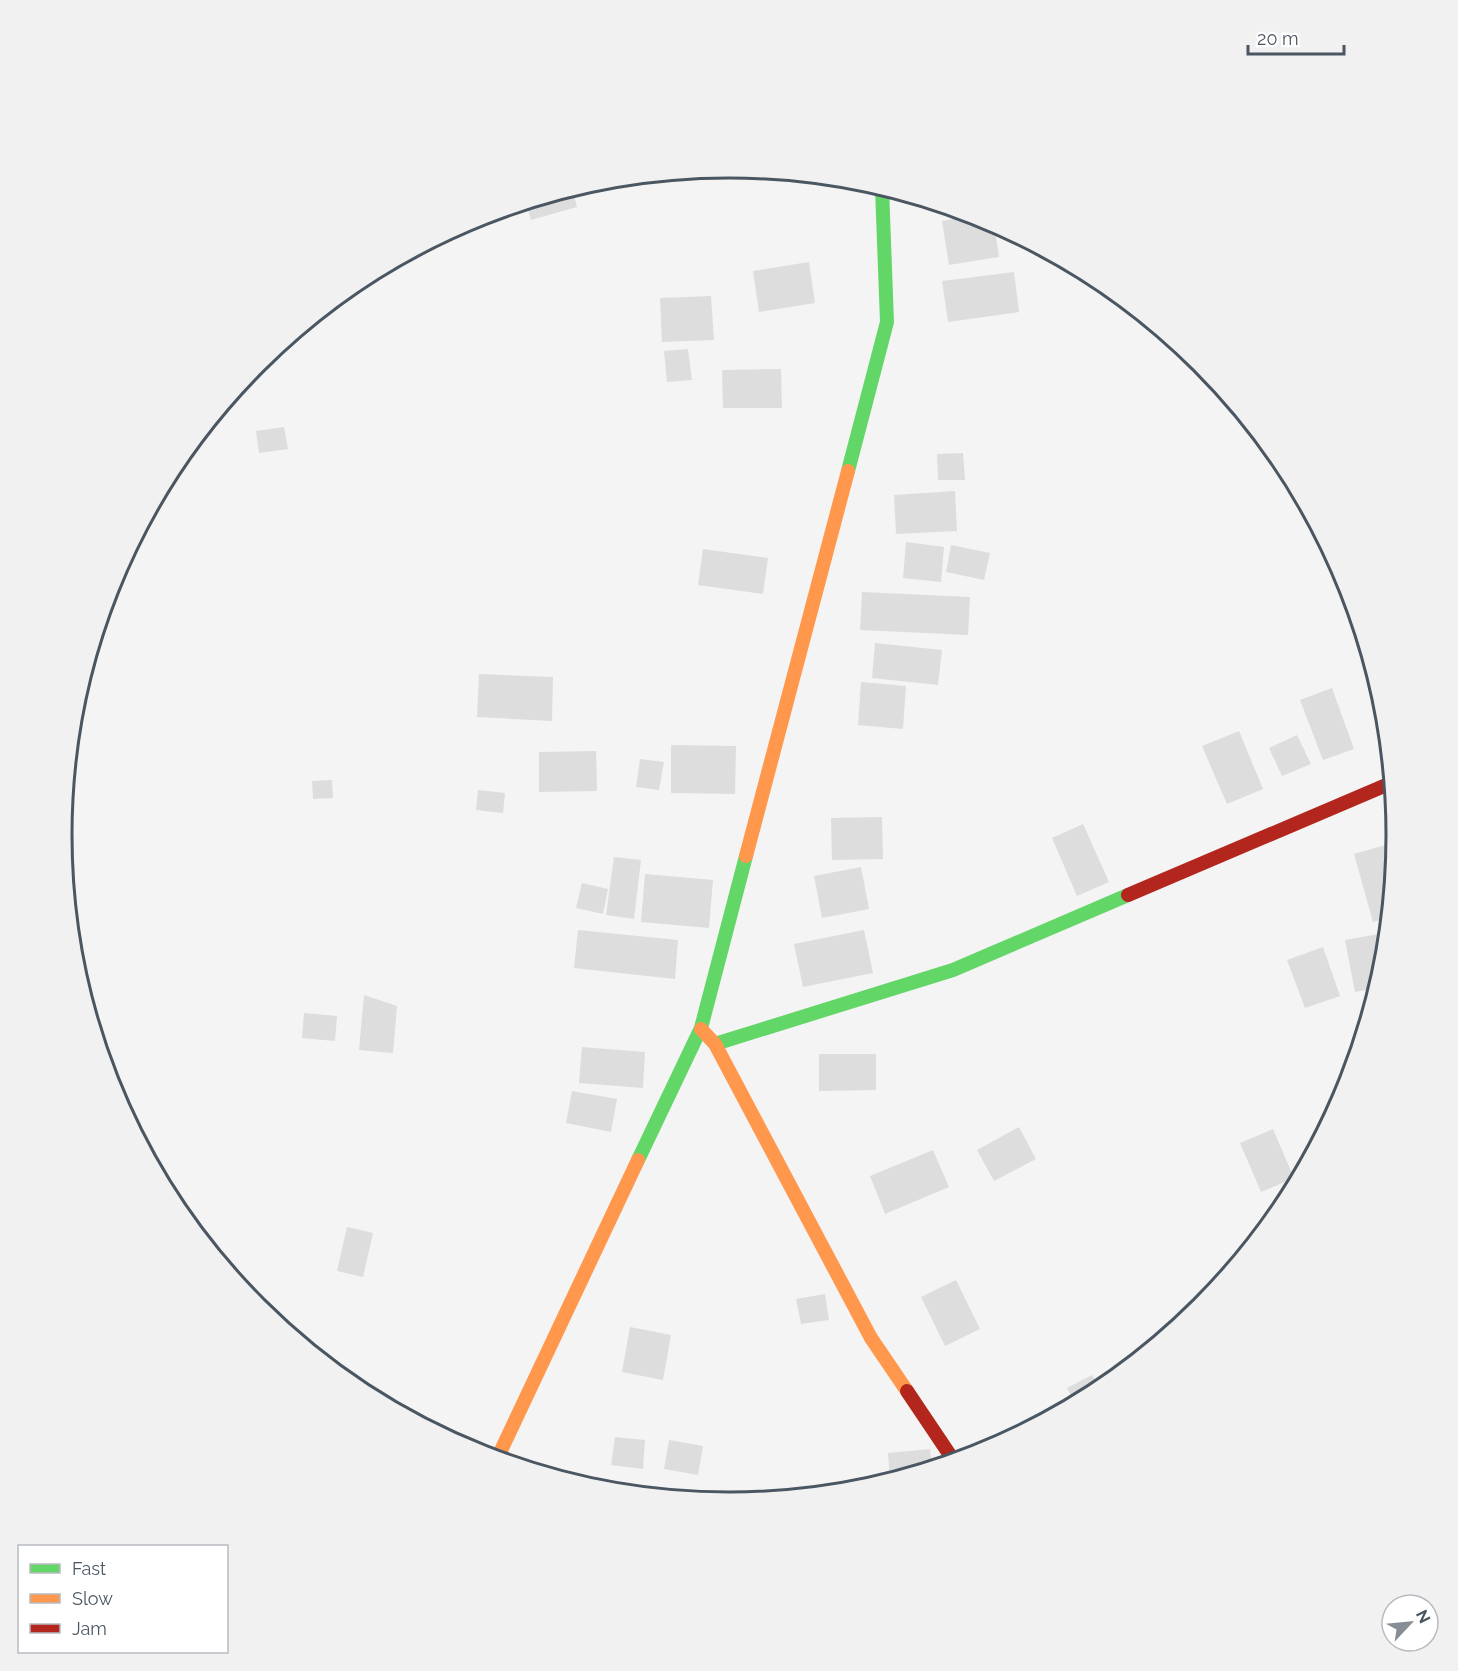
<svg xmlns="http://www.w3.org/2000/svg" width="1458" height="1671" font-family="Raleway,sans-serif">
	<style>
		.building { fill: #ddddde }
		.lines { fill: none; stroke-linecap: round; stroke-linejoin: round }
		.fast { stroke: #63d668; stroke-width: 14 }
		.slow { stroke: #ff974d; stroke-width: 14 }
		.jam { stroke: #b3261e; stroke-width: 14 }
		.rim { fill: none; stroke: #4a5661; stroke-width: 3 }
	</style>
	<rect width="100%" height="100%" fill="#f4f4f4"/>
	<!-- building -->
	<g class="building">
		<path d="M572,189L577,207L531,220L526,203Z"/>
		<path d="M973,215L994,224L999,257L949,265L942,221Z"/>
		<path d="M809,262L815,303L759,312L753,271Z"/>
		<path d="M1014,272L1019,312L948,322L942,281Z"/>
		<path d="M711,296L714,340L662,342L660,298Z"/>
		<path d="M688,349L692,380L667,382L664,351Z"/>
		<path d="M781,369L782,408H723L722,370Z"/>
		<path d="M284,427L288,449L259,453L256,431Z"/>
		<path d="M963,453L965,480H938L937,454Z"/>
		<path d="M955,491L957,531L896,534L894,495Z"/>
		<path d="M906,542L944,547L941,582L903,578Z"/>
		<path d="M951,545L990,553L984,580L946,572Z"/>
		<path d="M703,549L768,558L763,594L698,585Z"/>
		<path d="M862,592L970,597L968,635L860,630Z"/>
		<path d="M875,643L942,650L938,685L872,678Z"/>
		<path d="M479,674L553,677L552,721L477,717Z"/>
		<path d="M861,682L906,686L903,729L858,725Z"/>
		<path d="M1332,688L1354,749L1323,760L1300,700Z"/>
		<path d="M1239,731L1263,789L1227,804L1202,746Z"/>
		<path d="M1297,735L1311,764L1282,776L1269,748Z"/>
		<path d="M671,745L736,746L735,794L671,793Z"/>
		<path d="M596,751L597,791L539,792V752Z"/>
		<path d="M640,759L664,762L659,790L636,787Z"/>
		<path d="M332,780L333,798L313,799L312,781Z"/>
		<path d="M478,790L505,793L503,813L476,810Z"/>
		<path d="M882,817L883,859L832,860L831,818Z"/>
		<path d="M1083,824L1109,882L1077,896L1052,838Z"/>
		<path d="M1389,844L1394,862L1388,918L1373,922L1354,854Z"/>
		<path d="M614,857L641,860L634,919L606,915Z"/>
		<path d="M861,867L869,909L822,918L814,876Z"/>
		<path d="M645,874L713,880L709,928L641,922Z"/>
		<path d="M582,883L608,889L603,914L576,908Z"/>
		<path d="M578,930L678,940L675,979L574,968Z"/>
		<path d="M864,930L873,973L803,987L794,944Z"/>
		<path d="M1384,933V966L1377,988L1355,992L1345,940Z"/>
		<path d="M1323,947L1340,996L1305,1008L1287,960Z"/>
		<path d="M364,995L397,1006L393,1053L359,1050Z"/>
		<path d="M304,1013L337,1016L335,1041L302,1038Z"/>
		<path d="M582,1047L645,1052L643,1088L579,1083Z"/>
		<path d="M819,1054H876V1090L819,1091Z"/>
		<path d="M572,1091L617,1099L611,1132L566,1123Z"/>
		<path d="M1019,1127L1036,1159L994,1181L977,1150Z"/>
		<path d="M1273,1129L1294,1178L1261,1192L1240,1143Z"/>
		<path d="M933,1150L949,1187L885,1214L870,1176Z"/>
		<path d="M347,1227L373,1233L363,1277L337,1271Z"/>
		<path d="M956,1280L980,1329L945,1346L921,1297Z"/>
		<path d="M825,1294L829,1320L801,1324L796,1299Z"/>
		<path d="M630,1327L671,1335L663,1380L622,1372Z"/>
		<path d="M1092,1375L1100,1390L1075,1404L1067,1388Z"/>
		<path d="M615,1437L645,1440L643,1469L611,1465Z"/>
		<path d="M669,1440L703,1446L698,1475L664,1469Z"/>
		<path d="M930,1449L932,1468L890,1481L888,1453Z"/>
	</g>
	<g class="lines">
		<!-- fast -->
		<g class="fast">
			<path d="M848,471L887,322L882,188"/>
			<path d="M715,1044L953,970L1128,895"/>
			<path d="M638,1160L701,1028L746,856"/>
		</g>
		<!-- slow -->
		<g class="slow">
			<path d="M746,856L848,471"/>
			<path d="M701,1029L715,1044L871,1338L907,1391"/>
			<path d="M497,1459L638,1160"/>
		</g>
		<!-- jam -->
		<g class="jam">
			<path d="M1128,895L1391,783"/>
			<path d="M907,1391L954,1461"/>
		</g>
	</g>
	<!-- crop -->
	<path d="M0 0H1458V1671H0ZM72 835a657 657 0 1 1 1314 0a657 657 0 1 1-1314 0Z" fill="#f1f1f2" fill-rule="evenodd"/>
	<path class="rim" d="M72 835a657 657 0 1 1 1314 0a657 657 0 1 1-1314 0Z"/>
	<!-- legend -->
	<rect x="18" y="1545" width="210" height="108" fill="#ffffff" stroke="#b7bbc0" stroke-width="1.5"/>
	<rect x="30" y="1564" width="30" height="9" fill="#63d668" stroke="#b7bbc0" stroke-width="1.5"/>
	<text x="72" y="1575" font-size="18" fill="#4a5661">Fast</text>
	<rect x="30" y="1594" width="30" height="9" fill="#ff974d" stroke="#b7bbc0" stroke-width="1.5"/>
	<text x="72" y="1605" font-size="18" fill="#4a5661">Slow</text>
	<rect x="30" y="1624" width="30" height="9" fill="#b3261e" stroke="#b7bbc0" stroke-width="1.5"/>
	<text x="72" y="1635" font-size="18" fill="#4a5661">Jam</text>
	<!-- north arrow -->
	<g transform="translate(1410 1623) rotate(64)"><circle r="28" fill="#ffffff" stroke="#b7bbc0" stroke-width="1.5"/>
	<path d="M0-4.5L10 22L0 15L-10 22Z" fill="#868d94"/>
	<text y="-9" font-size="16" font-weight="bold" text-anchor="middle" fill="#4a5661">N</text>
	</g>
	<!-- scale -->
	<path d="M1248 45v9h96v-9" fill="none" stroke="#4a5661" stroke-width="3"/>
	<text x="1257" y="45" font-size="18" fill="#4a5661" stroke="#ffffff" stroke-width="4.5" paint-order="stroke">20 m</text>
</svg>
